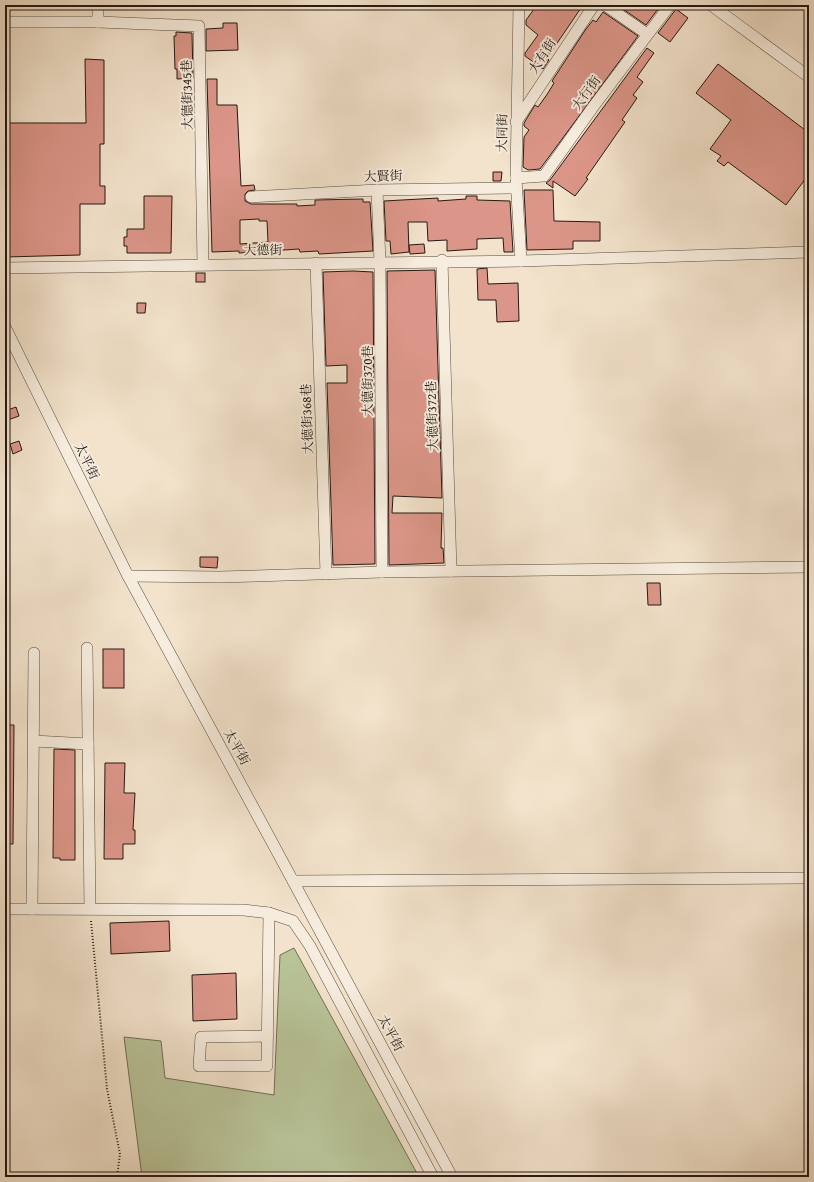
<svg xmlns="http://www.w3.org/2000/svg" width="814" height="1182" font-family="'Gentium Book Plus','Noto Serif TC',serif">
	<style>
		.green { fill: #b9c499; stroke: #6f6e56 }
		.building { fill: #dc9689; stroke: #251912; fill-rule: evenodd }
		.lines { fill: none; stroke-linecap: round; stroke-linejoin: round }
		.minor-casing { stroke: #584c40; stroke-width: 12 }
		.path { stroke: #251912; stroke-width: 2; stroke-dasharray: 1 2; stroke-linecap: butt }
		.minor { stroke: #f7edde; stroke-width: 11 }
		.labels { text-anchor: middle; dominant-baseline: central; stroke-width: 4; stroke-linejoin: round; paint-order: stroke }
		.street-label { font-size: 13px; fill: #251912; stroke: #f7edde }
	</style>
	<rect width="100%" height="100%" fill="#f3e3cc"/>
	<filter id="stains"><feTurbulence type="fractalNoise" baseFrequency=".005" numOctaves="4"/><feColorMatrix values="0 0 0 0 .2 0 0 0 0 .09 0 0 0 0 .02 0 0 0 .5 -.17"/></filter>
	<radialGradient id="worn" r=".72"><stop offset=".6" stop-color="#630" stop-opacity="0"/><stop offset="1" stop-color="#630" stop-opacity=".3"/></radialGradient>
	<!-- green -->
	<path class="green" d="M294,948L419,1177H142L124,1037L161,1041L165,1078L274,1095L280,955Z"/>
	<!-- building -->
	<g class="building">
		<path d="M537,5H583L547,58L549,60L543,69L525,56V53L538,35L526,25V20Z"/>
		<path d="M617,5H661L646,25Z"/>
		<path d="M676,9L688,18L670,42L658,33Z"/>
		<path d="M603,12L638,36L540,169L528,170L523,167L524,137L529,130L524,126V123L535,105L538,107L548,93L554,83L552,81L586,29L593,20L596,22Z"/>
		<path d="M223,23H237L238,50L206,51V29L223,28Z"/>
		<path d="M176,32L192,33L193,78L177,79V69H175L174,36H176Z"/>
		<path d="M647,48L654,53L637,77L643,82L633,95L637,98L622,120L625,122L586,178L588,179L582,187L575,196L553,181V188L546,183L550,180Z"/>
		<path d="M85,59L104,60V144H100V186H105V204H80V255L5,257V123H86Z"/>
		<path d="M718,64L809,133V174L786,205L728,162L724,166L717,161L721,156L710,149L731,120L696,93Z"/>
		<path d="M207,79H217V105H237L241,186L254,185L255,190L248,191L245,194V201L251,204H297V206L315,205V200L363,199V202H370L373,251L319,254L318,251L300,252L299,249L239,253V251L212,252ZM259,219V221H267L268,242L240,244V220Z"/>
		<path d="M493,172H502L501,181H493Z"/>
		<path d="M524,190H553L554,221L600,222V241H573V249L527,250Z"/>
		<path d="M144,196H172L171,253H127V246H124V237H127V229H144Z"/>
		<path d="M466,196H477V200L510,201L513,252H504L503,238L477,239V249L447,251V240L428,241L427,222H408L409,252L391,254L390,241H386L384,201L438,198V201L466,199Z"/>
		<path d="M424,244L425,253L410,254L409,245Z"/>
		<path d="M487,268L488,284L518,283L519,321L497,322L496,300H478L477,269Z"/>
		<path d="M435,270L442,498L393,496L392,513H442L441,548H443L444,563L389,565L387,271Z"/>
		<path d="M353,271L373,272L375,564L333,565L327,383H347V365L326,366L323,272Z"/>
		<rect x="196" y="273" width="9" height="9"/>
		<path d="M137,303H146L145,313H137Z"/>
		<path d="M16,407L19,416L5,421V411Z"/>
		<path d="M19,441L22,450L13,454L10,444Z"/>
		<path d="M200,557H218L217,568L200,567Z"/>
		<path d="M647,583H660L661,605H648Z"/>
		<rect x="103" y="649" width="21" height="39"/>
		<path d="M5,725H14L13,844H5Z"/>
		<path d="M54,749L75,750V860H60V858H53Z"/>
		<path d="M105,763H125L124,793H135L133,830H135V844H123V859H104Z"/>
		<path d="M169,921L170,951L111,954L110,923Z"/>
		<path d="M236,973L237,1019L193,1021L192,975Z"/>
	</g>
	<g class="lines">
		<defs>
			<g id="minor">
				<path d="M98,5V22"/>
				<path d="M519,5L516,178L521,261"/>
				<path d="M605,5L647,34"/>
				<path d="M711,5L809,77"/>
				<path d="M5,22H98L199,26L203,264"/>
				<path d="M516,122L594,5"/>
				<path d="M516,178L544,176L593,107L670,5"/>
				<path d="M377,190L380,262L382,572"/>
				<path d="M251,197L377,190L516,188"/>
				<path d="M442,260L451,571"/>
				<path d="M316,263L326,574"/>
				<path d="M5,268L521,261L809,252"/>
				<path d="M5,327L128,576L293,881L452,1177"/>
				<path d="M128,576L220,577L382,572L809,567"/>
				<path d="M87,648L90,909"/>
				<path d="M34,741L88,744"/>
				<path d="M293,881L809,878"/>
				<path d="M5,909L244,910L269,913L293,921L310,946L433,1177"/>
				<path d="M32,909L34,653"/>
				<path d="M268,1036L201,1037L199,1066H267L269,913"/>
			</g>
		</defs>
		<!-- minor casing -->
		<use href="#minor" class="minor-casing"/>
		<!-- path -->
		<path class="path" d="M91,921L107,1089L120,1154L117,1177"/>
		<!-- minor -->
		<use href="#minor" class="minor"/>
	</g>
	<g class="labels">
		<!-- street labels -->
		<g class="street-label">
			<text transform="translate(542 56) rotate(-57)">大有街</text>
			<text transform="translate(586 93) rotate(-54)">大行街</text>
			<text transform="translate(187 95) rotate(-91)">大德街345巷</text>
			<text transform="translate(502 133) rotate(-89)">大同街</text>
			<text transform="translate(383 176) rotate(-2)">大賢街</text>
			<text transform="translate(263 250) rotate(-1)">大德街</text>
			<text transform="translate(367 381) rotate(-90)">大德街370巷</text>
			<text transform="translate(432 416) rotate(-92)">大德街372巷</text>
			<text transform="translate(307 419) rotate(-92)">大德街368巷</text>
			<text transform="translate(87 461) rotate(64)">太平街</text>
			<text transform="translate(237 747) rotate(61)">太平街</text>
			<text transform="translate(391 1033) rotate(62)">太平街</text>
		</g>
	</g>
	<!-- margin -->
	<rect width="814" height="1182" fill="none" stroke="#f3e3cc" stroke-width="20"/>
	<rect x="6" y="6" width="802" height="1170" fill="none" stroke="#251912" stroke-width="2"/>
	<rect x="10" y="10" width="794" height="1162" fill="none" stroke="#251912"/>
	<rect width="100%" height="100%" filter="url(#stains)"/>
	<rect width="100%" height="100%" fill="url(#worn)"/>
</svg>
